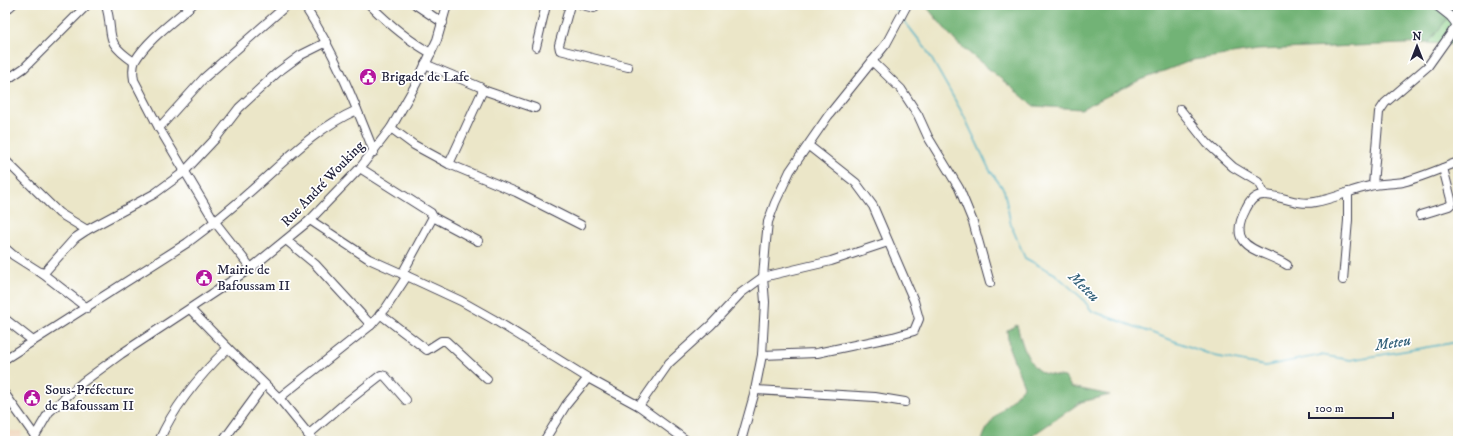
<svg xmlns="http://www.w3.org/2000/svg" width="1463" height="446" font-family="'IM FELL DW Pica',serif">
	<style>
		.built { fill: #f0d6bc }
		.green { fill: #8dd18a; stroke: #587a62 }
		.forest { fill: #72b376; stroke: #4a6a58 }
		.lines { fill: none; stroke-linecap: round; stroke-linejoin: round }
		.stream { stroke: #47afc6; stroke-width: 1.5 }
		.minor-casing { stroke: #403f50; stroke-width: 10 }
		.minor { stroke: #fff; stroke-width: 8 }
		.labels { text-anchor: middle; dominant-baseline: central; stroke-width: 3.5; stroke-linejoin: round; paint-order: stroke }
		.poi-label { font-size: 14px; fill: #22223b; stroke: #fff; text-anchor: start }
		.street-label { font-size: 14px; fill: #22223b; stroke: #fff }
		.water-label { font-size: 15px; font-style: italic; fill: #33617a; stroke: #fff }
	</style>
	<rect width="100%" height="100%" fill="#fff"/>
	<filter id="ink" filterUnits="userSpaceOnUse"><feTurbulence type="fractalNoise" baseFrequency=".025" numOctaves="2"/><feDisplacementMap in="SourceGraphic" scale="8" xChannelSelector="R" yChannelSelector="G"/><feConvolveMatrix kernelMatrix="1 2 1 2 8 2 1 2 1" color-interpolation-filters="sRGB"/></filter>
	<filter id="wash" filterUnits="userSpaceOnUse"><feTurbulence type="fractalNoise" baseFrequency=".012" numOctaves="4" result="noise"/><feDisplacementMap in="SourceGraphic" scale="16" xChannelSelector="R" yChannelSelector="G"/><feGaussianBlur stdDeviation="0.9" result="paint"/><feColorMatrix in="noise" values="0 0 0 0 0 0 0 0 0 0 0 0 0 0 0 0 0 1.4 0 .05"/><feComposite in="paint" operator="in"/></filter>
	<g filter="url(#wash)">
		<rect width="100%" height="100%" fill="#ebe6c8"/>
		<!-- built -->
		<path class="built" d="M5,431H21L22,441H5Z"/>
		<!-- green -->
		<path class="green" d="M1458,5V45L1428,43Z"/>
		<!-- forest -->
		<g class="forest">
			<path d="M925,5H1458L1428,43L1258,50L1193,60L1140,80L1081,109L1034,106L956,42Z"/>
			<path d="M1017,325C1021,340 1027,366 1043,373C1050,375 1058,376 1065,377L1071,387L1110,395L1081,402L1033,435L1031,441H982C988,417 1010,405 1024,386L1009,348L1007,330Z"/>
		</g>
		<g class="lines">
			<!-- stream -->
			<g class="stream">
				<path d="M892,5L899,13"/>
				<path d="M902,18L926,49L964,116L989,169L1004,190L1011,225L1025,258L1055,274L1082,298L1092,311L1215,356L1265,366L1321,355L1350,360L1458,342"/>
			</g>
		</g>
	</g>
	<g filter="url(#ink)">
		<g class="lines">
			<defs>
				<g id="minor">
					<path d="M106,5C115,37 102,40 134,62"/>
					<path d="M192,5C174,21 147,40 135,61C132,67 133,74 134,80L159,128L215,222L251,268"/>
					<path d="M304,5C334,51 354,101 374,152"/>
					<path d="M370,5C389,24 407,40 431,53"/>
					<path d="M416,5L443,23"/>
					<path d="M570,5L559,45L560,50L628,67"/>
					<path d="M582,5L594,8"/>
					<path d="M1436,5L1450,16L1458,26"/>
					<path d="M5,11L12,5"/>
					<path d="M1455,22L1458,12"/>
					<path d="M536,47L546,5"/>
					<path d="M872,61L901,89L918,115L928,137L959,188L973,222L990,283"/>
					<path d="M425,64L480,87L483,90L535,108"/>
					<path d="M5,81L24,68L87,5"/>
					<path d="M1180,109L1207,143L1233,167L1258,182L1265,195"/>
					<path d="M159,128L204,78L287,5"/>
					<path d="M391,128L414,145L449,164L516,192L581,225"/>
					<path d="M5,160L59,213L87,230"/>
					<path d="M449,164L483,90"/>
					<path d="M360,168L431,213L433,217L402,274"/>
					<path d="M1373,185L1379,112L1385,103L1428,66L1457,25"/>
					<path d="M1420,215L1449,206L1452,203L1443,168"/>
					<path d="M433,217L478,241"/>
					<path d="M286,240L315,264L371,325"/>
					<path d="M5,248L13,255L43,274L87,308"/>
					<path d="M1287,265C1262,249 1224,250 1246,209C1250,201 1254,195 1264,195C1281,195 1297,206 1315,202C1334,199 1351,190 1370,186C1381,183 1392,184 1403,182C1422,177 1440,169 1458,162"/>
					<path d="M43,274L75,238L87,230L154,194L184,172L216,138L239,108L278,72L301,55L327,42"/>
					<path d="M407,276L461,301L493,319L588,378L639,406L687,441"/>
					<path d="M1343,280L1348,220V192"/>
					<path d="M190,309L228,348L279,398L314,441"/>
					<path d="M380,314L427,350L441,341H446L487,379"/>
					<path d="M5,319L33,341"/>
					<path d="M762,355L817,353L893,337L914,331L919,319L914,301L873,206L856,183L809,146"/>
					<path d="M5,359L187,243C210,226 232,208 253,189C286,160 316,128 357,110"/>
					<path d="M755,390L875,397L905,402"/>
					<path d="M5,394L35,436"/>
					<path d="M279,398L371,325L386,308L407,276L369,259L310,220"/>
					<path d="M639,406L669,363L711,325L741,293L763,277L831,261L888,242"/>
					<path d="M308,435L344,404L381,375L385,376L406,400"/>
					<path d="M35,441V436L49,412L83,382L121,354L251,268L310,220L360,168L391,128L416,84L437,40L447,5"/>
					<path d="M159,441C174,406 200,375 228,348"/>
					<path d="M223,441L264,385"/>
					<path d="M544,441L566,405L588,378"/>
					<path d="M741,441L754,395L762,355L765,302L763,277L766,241L768,222L775,203L790,171L828,116L886,44L907,5"/>
				</g>
			</defs>
			<!-- minor casing -->
			<use href="#minor" class="minor-casing"/>
			<!-- minor -->
			<use href="#minor" class="minor"/>
		</g>
	</g>
	<!-- icons -->
	<defs>
		<symbol id="civic-disc" viewBox="-11 -11 22 22"><circle r="9.5" fill="#b5179e" stroke="#fff"/><path d="M-.6-6.5H3V-4.5H.6V-3L4-1V1h2V6H-6V1h2V-1L-.6-3ZM-1.2 2.5V6h2.4V2.5Z" fill="#fff"/></symbol>
	</defs>
	<g fill-rule="evenodd">
		<use href="#civic-disc" x="358" y="67" width="20" height="20"/>
		<use href="#civic-disc" x="194" y="268" width="20" height="20"/>
		<use href="#civic-disc" x="22" y="388" width="20" height="20"/>
	</g>
	<g class="labels">
		<!-- poi labels -->
		<g class="poi-label">
			<text x="381" y="77">Brigade de Lafe</text>
			<text x="217" y="270">Mairie de<tspan x="217" dy="16">Bafoussam II</tspan></text>
			<text x="45" y="390">Sous-Préfecture<tspan x="45" dy="16">de Bafoussam II</tspan></text>
		</g>
		<!-- street labels -->
		<g class="street-label">
			<text transform="translate(323 184) rotate(-46)">Rue André Wouking</text>
		</g>
		<!-- water labels -->
		<g class="water-label">
			<text transform="translate(1084 287) rotate(44)">Meteu</text>
			<text transform="translate(1393 343) rotate(-9)">Meteu</text>
		</g>
	</g>
	<!-- margin -->
	<rect width="1463" height="446" fill="none" stroke="#fff" stroke-width="20"/>
	<!-- north arrow -->
	<g transform="translate(1417 46)" stroke="#ffffff" stroke-width="3" paint-order="stroke">
	<path d="M0-3L7 15L0 10L-7 15Z" fill="#22223b"/>
	<text y="-6" font-size="11" font-weight="bold" text-anchor="middle" fill="#22223b">N</text>
	</g>
	<!-- scale -->
	<path d="M1309 412v6h84v-6" fill="none" stroke="#22223b" stroke-width="2"/>
	<text x="1315" y="412" font-size="12" fill="#22223b" stroke="#ffffff" stroke-width="3" paint-order="stroke">100 m</text>
</svg>
